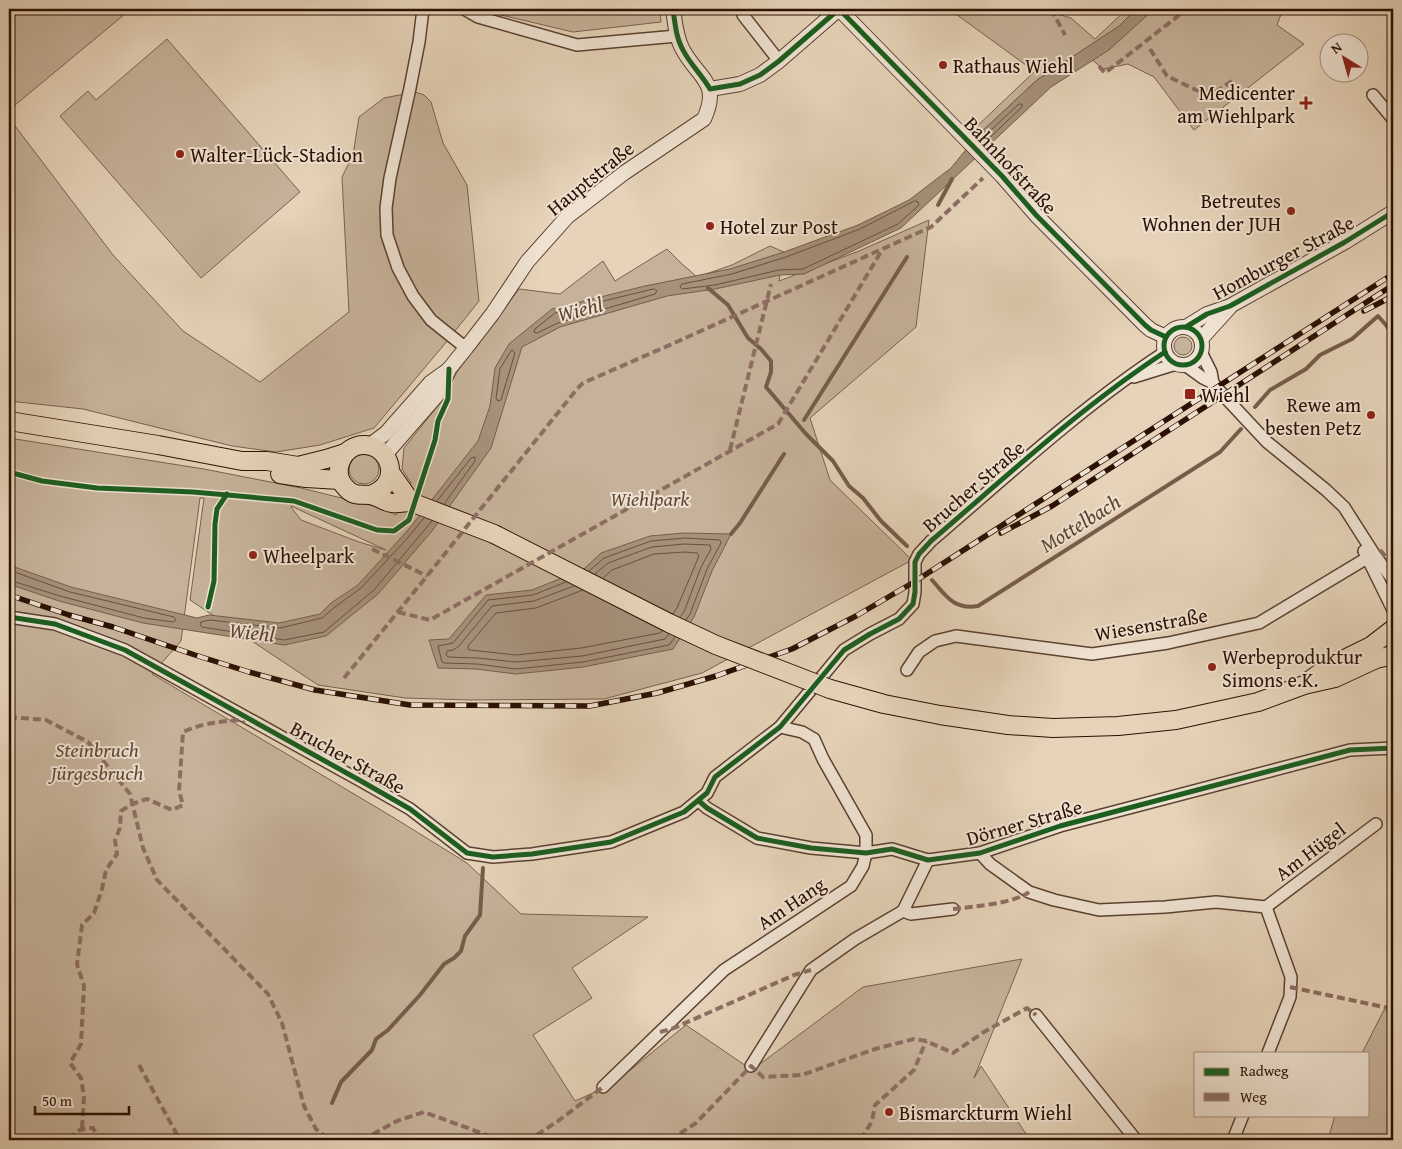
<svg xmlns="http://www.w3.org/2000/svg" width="1402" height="1149" font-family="'Gentium Book Plus',serif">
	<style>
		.green { fill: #c6b29a; stroke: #78614e; fill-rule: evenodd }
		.water { fill: #a6917b; stroke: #755d4b }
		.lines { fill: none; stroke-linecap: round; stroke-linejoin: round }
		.shore { stroke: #68503f; stroke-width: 1 }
		.stream { stroke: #755d4b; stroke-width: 4 }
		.minor-casing { stroke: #5a4130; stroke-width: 14 }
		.tertiary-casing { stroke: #5a4130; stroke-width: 16 }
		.primary-casing { stroke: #2b1003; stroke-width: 20 }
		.minor { stroke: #efe2d2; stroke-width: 11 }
		.tertiary { stroke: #efe2d2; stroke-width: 14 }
		.primary { stroke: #e6d3b9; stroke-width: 18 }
		.rail-casing { stroke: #2b1003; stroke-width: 5.5 }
		.rail { stroke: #efe2d2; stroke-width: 4; stroke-dasharray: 11; stroke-linecap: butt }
		.primary-bridge-casing { stroke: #2b1003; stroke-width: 20; stroke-linecap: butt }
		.primary-bridge { stroke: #e6d3b9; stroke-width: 18 }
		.quiet { stroke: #8d6e63; stroke-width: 4; stroke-dasharray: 8 4; stroke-linecap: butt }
		.cycleway-casing { stroke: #efe2d2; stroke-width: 8 }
		.cycleway { stroke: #1b5e20; stroke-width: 5 }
		.poi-dot { fill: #8f2418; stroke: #efe2d2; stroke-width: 2 }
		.labels { text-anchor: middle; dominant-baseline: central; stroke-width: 4; stroke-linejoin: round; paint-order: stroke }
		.poi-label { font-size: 20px; fill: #2b1003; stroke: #efe2d2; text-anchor: start }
		.street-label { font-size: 20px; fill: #2b1003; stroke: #efe2d2 }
		.park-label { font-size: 20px; font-style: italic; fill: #614938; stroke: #efe2d2 }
		.water-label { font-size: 21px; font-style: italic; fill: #5c4433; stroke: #efe2d2 }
	</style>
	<rect width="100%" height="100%" fill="#e6d3b9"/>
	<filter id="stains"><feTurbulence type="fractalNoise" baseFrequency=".004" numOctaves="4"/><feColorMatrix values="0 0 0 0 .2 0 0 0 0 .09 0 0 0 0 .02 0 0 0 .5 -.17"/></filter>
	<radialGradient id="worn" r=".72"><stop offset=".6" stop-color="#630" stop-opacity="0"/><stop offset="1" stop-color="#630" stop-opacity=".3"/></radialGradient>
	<!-- green -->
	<g class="green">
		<path d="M9,9H131L9,110Z"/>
		<path d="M480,9H660L661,22L573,32L484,11Z"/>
		<path d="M959,9H1046L1048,11L1071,18L1095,39L1127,9H1283L1277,25L1304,44L1194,130L1154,77L1128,64L1103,69L1082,51L1037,80L977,136L973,130L1035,71L1030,68L953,12Z"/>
		<path d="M167,39L300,192L201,278L60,116L88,91L96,100Z"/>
		<path d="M415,92L424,95L431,102L443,143L467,185L479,301L443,346L374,428L320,445L276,452L232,446L83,409L9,401V118L113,255L183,331L260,382L349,312L342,177L353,155L359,117L384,98Z"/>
		<path d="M929,220L916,327L810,418L830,480L912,560L702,673L604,699L470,700L405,698L318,685L190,600L204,498H200L181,641L152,674L391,816L467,863L521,914L648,917L572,968L592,998L533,1035L575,1101L613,1084L686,1025L752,1070L863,987L1022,959L974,1078L981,1066L1030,1140H9V438L204,469L301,488L382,508L396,515L411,483L402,469L404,448L440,403L457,372L519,289L560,294L603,261L615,281L667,249L681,263L697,277L732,265L770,246L784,252L779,281L859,251ZM291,507V506L386,550L359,542L301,520Z"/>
		<circle cx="1183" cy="346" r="9"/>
		<circle cx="364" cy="469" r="15"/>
		<path d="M1384,1010L1393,1012V1140H1328L1335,1115H1368V1053H1362Z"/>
	</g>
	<!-- water -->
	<g class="water">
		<path d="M1136,9H1154L1109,50L1051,87L901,228L804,274L780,275L715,289L667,296L560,327L522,347L491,448L432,531L378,594L326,636L284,645L143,623L59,601L9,584V565L71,587L197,618L209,615L279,623L320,614L331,603L358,585L408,530L478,441L490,406L495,368L509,344L552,309L645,286L730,269L784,252L858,225L909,200L951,168L977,136L1037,80L1119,26Z"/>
		<path d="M684,533L731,534L712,571L694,617L673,649L583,667L516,674L476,669L438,668L429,640L449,639L486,595L532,590L584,569L601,553L650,536Z"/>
	</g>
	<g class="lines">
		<!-- shore -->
		<g class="shore">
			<path d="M979,141L1019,104H1022V107L983,144"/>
			<path d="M915,201L918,202L919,205L898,224L803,269L779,270L715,285L682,289L680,287L682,284L732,274L786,257L860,229Z"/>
			<path d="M654,289L657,291L655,294L558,323L537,333L534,332L535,329L555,313Z"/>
			<path d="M512,350L515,353L501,400L498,401L496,398L500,369Z"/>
			<path d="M437,501L471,458L475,457V461L444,504"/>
			<path d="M424,518L404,542L361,588L335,607L322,618L280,628L210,620L201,622L200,625L202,627L284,640L324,632L374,590L432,521"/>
			<path d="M9,570L70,592L174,617L176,620L173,622L144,618L60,596L9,580"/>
			<path d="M589,571L604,558L651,541L685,538L720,540L721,543L707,569L690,614L686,620"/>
			<path d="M595,574L608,563L652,547L684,544L710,545L711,549L701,567L684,612L680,617"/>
			<path d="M603,578L612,570L654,554L685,552L697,553L699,556L677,608L673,614"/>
			<path d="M566,582L533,595L488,600L453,643L438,646L442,662L444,663L477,664L516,669L583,662L669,645L675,637"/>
			<path d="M574,586L534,601L492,606L458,647L453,650L447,651L446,655L448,657L477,658L516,662L582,656L665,639L669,634"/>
			<path d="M583,590L536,608L496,613L468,646V649L470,650L516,655L581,648L660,633L662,631"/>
		</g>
		<!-- stream -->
		<g class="stream">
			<path d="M938,205L952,179"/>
			<path d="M708,288L728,305L748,338L761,349L771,361V372L766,387L806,434L833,461L849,486L863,498L881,521L907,546"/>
			<path d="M1255,407L1270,390L1306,369L1320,355L1352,339L1378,316L1386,325L1393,336"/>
			<path d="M804,420L907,257"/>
			<path d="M731,534L740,523L784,454"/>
			<path d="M932,580C946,596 954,610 978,606L1220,452L1241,429"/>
			<path d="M332,1103L341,1082L372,1050L376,1039L388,1030L420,995L444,964L454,958L461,951L465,936L480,915L483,868"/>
		</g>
		<defs>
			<g id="minor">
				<path d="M423,9L419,42L410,88L390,178L386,208L387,235L398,268L413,296L431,320L466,348"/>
				<path d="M464,9L478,17L577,45L677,36"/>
				<path d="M744,9L743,15L779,61"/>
				<path d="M1373,95L1393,119"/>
				<path d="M1201,352L1211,372L1213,383"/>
				<path d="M1185,365L1203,378L1213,383L1224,396L1267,442L1326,490L1344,507L1374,554L1393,580"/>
				<path d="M1134,377L1176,364"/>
				<path d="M1364,551L1393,610"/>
				<path d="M9,617L55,624L125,650L361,781L410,809L467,853L493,857L532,854L611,842L684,812L707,793L715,777L780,727L844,650L870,634L899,619L913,604L915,592V562L919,554L931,541C1007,476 1081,407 1165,352"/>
				<path d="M907,670L919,652L935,641L956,636L1092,654L1168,643L1259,623L1367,558"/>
				<path d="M699,801L707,808L757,838L811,848L866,853L892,849L928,860L980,853L1060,826L1350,750L1393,748"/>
				<path d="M980,853L990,864L1029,892L1054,900L1099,910L1165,907L1216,902L1266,907L1291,977L1290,997L1268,1053"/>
				<path d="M1266,907L1376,824"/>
				<path d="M903,911L911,914L953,909"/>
				<path d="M1036,1015L1136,1140"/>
				<path d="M751,1066L811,970L855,939L903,911L928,860"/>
				<path d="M603,1087L724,970L851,886L863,866L866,853V835L823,759L814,739L802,732L780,727"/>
				<path d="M1233,1140L1243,1115"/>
			</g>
			<g id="tertiary">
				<path d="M839,9L1002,176L1036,215L1145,325L1151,330L1166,337"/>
				<path d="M710,89L740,84L760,75L779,61L839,9"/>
				<circle cx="1183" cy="346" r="19"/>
				<path d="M1186,327L1207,314L1230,306L1345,242L1393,212"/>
				<path d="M1201,339L1230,307"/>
				<path d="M370,445L386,433L430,383L448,370"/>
				<path d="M385,455L439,393L449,369L466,348L493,313L527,262L567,217L624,173L704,119C721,82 698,78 683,50C676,38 675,23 673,9"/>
			</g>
			<g id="primary">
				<path d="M9,421L158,445L242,461H267L298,466L326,459L345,453"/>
				<path d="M390,472L411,502"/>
				<path d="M280,474L306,478L340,480"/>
				<path d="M371,495C377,492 382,490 386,484C397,467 384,446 365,445C343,444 330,472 346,488C354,497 360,494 370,495C378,496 384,502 392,503C398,504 405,502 411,502"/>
				<path d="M1310,680L1328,667L1371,646L1393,629"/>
				<path d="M830,689L884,704L940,715L1008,725L1053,728L1118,726L1176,720L1258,702L1304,685L1335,678L1376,659L1393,655"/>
			</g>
		</defs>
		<!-- minor casing -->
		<use href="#minor" class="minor-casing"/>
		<!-- tertiary casing -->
		<use href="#tertiary" class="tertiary-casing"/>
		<!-- primary casing -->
		<use href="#primary" class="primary-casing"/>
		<!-- minor -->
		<use href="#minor" class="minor"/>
		<!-- tertiary -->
		<use href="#tertiary" class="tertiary"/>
		<!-- primary -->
		<use href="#primary" class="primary"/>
		<defs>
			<g id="rail">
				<path d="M1364,311L1393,296"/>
				<path d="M1001,533L1052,506L1393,285"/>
				<path d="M9,595L69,615L113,627L195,655L249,672L315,690L410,705L590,706L657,693L716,676L792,649L856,616L914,582L1393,274"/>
			</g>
		</defs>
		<!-- rail casing -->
		<use href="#rail" class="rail-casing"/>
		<!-- rail -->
		<use href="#rail" class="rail"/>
		<defs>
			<path id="primary-bridge" d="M411,502L494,534L669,623L716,645L830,689"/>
		</defs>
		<!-- primary-bridge casing -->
		<use href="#primary-bridge" class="primary-bridge-casing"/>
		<!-- primary-bridge -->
		<use href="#primary-bridge" class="primary-bridge"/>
		<!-- quiet -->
		<g class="quiet">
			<path d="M1051,9L1065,35"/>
			<path d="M1150,49L1167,76L1196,90L1214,93L1232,81"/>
			<path d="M1099,66L1105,73L1187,9"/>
			<path d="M730,450L771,284"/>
			<path d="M372,549L427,576"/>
			<path d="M1380,550L1393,565"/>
			<path d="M398,612L430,620L778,424L882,250"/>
			<path d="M344,678L427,576L577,389L583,383L672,344L931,227L983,178"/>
			<path d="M9,717L46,720L88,742L130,794L143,848L157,880L268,994L282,1023L304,1106L316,1129L329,1140"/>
			<path d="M953,909C971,907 1016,903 1029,892"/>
			<path d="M1290,987L1393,1009"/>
			<path d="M660,1032L674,1028L794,975L811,970"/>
			<path d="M139,1065L180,1140"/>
			<path d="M82,1128L84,1097L81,1078L70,1063L81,1044L84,986L77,964L82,925L94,913L102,889L106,870L117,854L115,840L120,828L121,811L132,804L147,799L172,810L183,805L179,791L183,732C206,722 222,721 246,720"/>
			<path d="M70,1140C75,1130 82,1128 93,1128L100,1140"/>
			<path d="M362,1140L397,1121L424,1112L500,1140"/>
			<path d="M526,1140L532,1138L558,1121L603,1087"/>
			<path d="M670,1140L696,1123L751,1066L763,1077L802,1075L875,1049L914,1039L926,1041L953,1053L984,1032L1027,1008L1036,1015"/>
			<path d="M861,1140L872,1121L875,1105L914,1070L926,1041"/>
		</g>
		<defs>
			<g id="cycleway">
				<path d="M673,9C675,23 676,38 683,50C690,64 702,75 710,89L740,84L760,75L779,61L839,9"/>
				<path d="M839,9L1002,176L1036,215L1145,325L1151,330L1166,337"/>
				<circle cx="1183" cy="346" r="19"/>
				<path d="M1186,327L1207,314L1230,306L1345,242L1393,212"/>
				<path d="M9,472L42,481L97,488L193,492L294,501L377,530L394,531L409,520L435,440L438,421L448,399L449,369"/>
				<path d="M208,607L214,581L215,524L217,509L227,494"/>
				<path d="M9,617L55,624L125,650L361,781L410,809L467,853L493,857L532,854L611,842L684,812L707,793L715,777L780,727L844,650L870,634L899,619L913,604L915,592V562L919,554L931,541C1007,476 1081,407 1165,352"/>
				<path d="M699,801L707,808L757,838L811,848L866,853L892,849L928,860L980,853L1060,826L1350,750L1393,748"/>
			</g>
		</defs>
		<!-- cycleway casing -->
		<use href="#cycleway" class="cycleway-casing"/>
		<!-- cycleway -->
		<use href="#cycleway" class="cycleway"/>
	</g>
	<!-- markers -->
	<g class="poi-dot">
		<circle cx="943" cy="65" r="5"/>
		<path d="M1303.5 95.5h5v5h5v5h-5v5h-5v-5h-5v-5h5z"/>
		<circle cx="180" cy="154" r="5"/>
		<circle cx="1291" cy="211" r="5"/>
		<circle cx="710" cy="226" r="5"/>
		<rect x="1184" y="388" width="12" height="12" rx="2.5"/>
		<circle cx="1371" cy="415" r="5"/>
		<circle cx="253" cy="555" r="5"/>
		<circle cx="1212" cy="667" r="5"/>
		<circle cx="889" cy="1112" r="5"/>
	</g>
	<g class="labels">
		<!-- poi labels -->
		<g class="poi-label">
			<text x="953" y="65">Rathaus Wiehl</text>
			<text x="1295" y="92" text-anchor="end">Medicenter<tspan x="1295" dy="23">am Wiehlpark</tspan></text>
			<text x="190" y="154">Walter-Lück-Stadion</text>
			<text x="1281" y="200" text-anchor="end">Betreutes<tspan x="1281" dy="23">Wohnen der JUH</tspan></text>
			<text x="720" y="226">Hotel zur Post</text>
			<text x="1201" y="394">Wiehl</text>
			<text x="1361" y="404" text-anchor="end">Rewe am<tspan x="1361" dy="23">besten Petz</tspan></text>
			<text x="263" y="555">Wheelpark</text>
			<text x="1222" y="656">Werbeproduktur<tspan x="1222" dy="23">Simons e.K.</tspan></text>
			<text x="899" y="1112">Bismarckturm Wiehl</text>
		</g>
		<!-- street labels -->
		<g class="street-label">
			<text transform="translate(1011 165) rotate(47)">Bahnhofstraße</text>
			<text transform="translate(590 178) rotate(-39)">Hauptstraße</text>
			<text transform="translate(1283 257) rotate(-28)">Homburger Straße</text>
			<text transform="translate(973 486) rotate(-41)">Brucher Straße</text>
			<text transform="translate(1151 624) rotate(-10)">Wiesenstraße</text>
			<text transform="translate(348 757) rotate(29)">Brucher Straße</text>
			<text transform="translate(1024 822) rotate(-16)">Dörner Straße</text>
			<text transform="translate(1310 851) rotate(-37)">Am Hügel</text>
			<text transform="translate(791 903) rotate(-34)">Am Hang</text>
		</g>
		<!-- park labels -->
		<g class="park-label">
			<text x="650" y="498">Wiehlpark</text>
			<text x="97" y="749">Steinbruch<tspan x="97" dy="23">Jürgesbruch</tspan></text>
		</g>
		<!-- water labels -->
		<g class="water-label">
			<text transform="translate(580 309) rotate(-14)">Wiehl</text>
			<text transform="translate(1080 523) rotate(-32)">Mottelbach</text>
			<text transform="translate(252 632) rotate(6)">Wiehl</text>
		</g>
	</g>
	<!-- margin -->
	<rect width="1402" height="1149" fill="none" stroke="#e6d3b9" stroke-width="30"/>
	<rect x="10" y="10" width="1382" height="1129" fill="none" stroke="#2b1003" stroke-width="2.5"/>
	<rect x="15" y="15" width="1372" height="1119" fill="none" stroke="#2b1003"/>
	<!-- legend -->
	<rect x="1194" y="1052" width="175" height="65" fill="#efe2d2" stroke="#a18e7f"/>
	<rect x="1204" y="1068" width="25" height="8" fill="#1b5e20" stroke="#a18e7f"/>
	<text x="1240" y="1076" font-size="15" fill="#2b1003">Radweg</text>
	<rect x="1204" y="1093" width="25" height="8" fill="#8d6e63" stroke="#a18e7f"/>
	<text x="1240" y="1102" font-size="15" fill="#2b1003">Weg</text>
	<!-- north arrow -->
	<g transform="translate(1344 58) rotate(323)"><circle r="24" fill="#efe2d2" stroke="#a18e7f"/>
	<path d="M0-4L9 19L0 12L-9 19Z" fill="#8f2418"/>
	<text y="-8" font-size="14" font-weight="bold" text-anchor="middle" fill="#2b1003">N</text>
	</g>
	<!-- scale -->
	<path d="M35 1106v8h94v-8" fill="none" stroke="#2b1003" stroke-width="2.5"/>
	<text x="42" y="1106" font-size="15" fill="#2b1003" stroke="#efe2d2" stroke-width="4" paint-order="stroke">50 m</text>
	<rect width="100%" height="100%" filter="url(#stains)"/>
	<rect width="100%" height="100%" fill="url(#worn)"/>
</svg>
